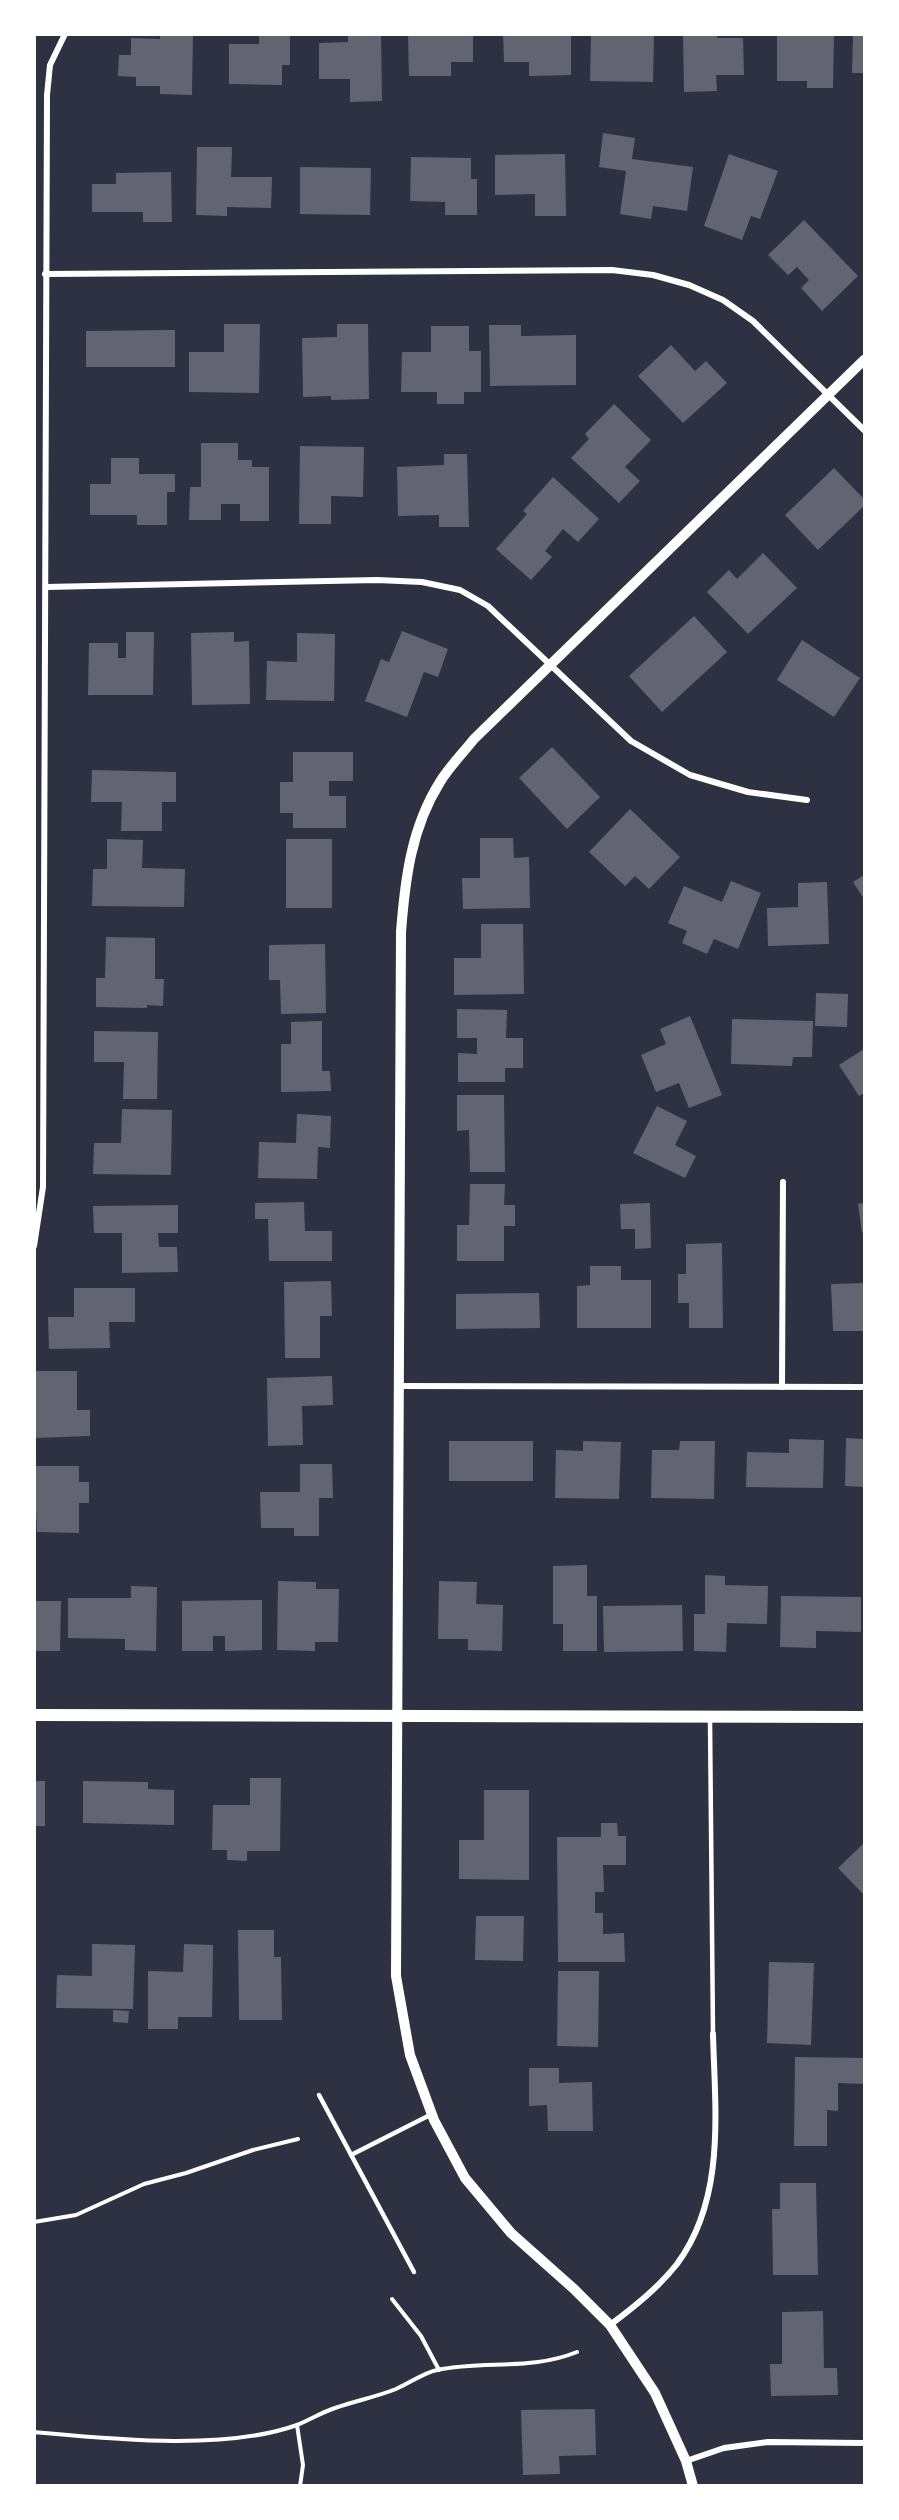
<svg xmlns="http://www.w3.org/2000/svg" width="899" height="2520" font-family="'DM Sans',sans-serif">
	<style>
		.building { fill: #626471 }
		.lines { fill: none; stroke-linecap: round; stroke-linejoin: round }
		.path { stroke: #fff; stroke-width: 4 }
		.service { stroke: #fff; stroke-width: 4.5 }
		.minor { stroke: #fff; stroke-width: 6 }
		.tertiary { stroke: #fff; stroke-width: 10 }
		.secondary { stroke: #fff; stroke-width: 12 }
	</style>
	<rect width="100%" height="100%" fill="#2d3142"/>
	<!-- building -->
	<g class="building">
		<path d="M160,34H193L192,95L160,94V86H136V77L118,76L119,55H131V38L160,39Z"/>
		<path d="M259,34H290V65H282V85L229,84V44H259Z"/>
		<path d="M348,34H381L382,101L350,102V79H319V43L348,42Z"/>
		<path d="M408,34H473V62H451V76H409Z"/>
		<path d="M503,34H571V75L529,76V62H504Z"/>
		<path d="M591,34H654L653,82L590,81Z"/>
		<path d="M683,34H717V38H743L744,75H716L717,91L684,92Z"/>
		<path d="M777,34H834L833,88H807V81H777Z"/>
		<path d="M853,34L864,35V73H852Z"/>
		<path d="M603,133L635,138L632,159L693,167L687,211L653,206L651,219L620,214L626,171L599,167Z"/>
		<path d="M197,147H232L231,177H272L271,208L227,207V216L196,215Z"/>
		<path d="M565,154L566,216H535V194L495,195V155Z"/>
		<path d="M729,154L778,171L760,219L751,216L742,240L704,226Z"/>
		<path d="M411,157L471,158V179H477V215H445V202L410,201Z"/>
		<path d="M300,167L371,168L370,215L300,214Z"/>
		<path d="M171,172L172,222H143V212H92V184H116V173Z"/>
		<path d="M804,220L858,276L822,311L801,288L809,280L797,267L788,275L768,255Z"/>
		<path d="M224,324H260L259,393L189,392V352H224Z"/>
		<path d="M337,324H368L369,399L331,400V396L303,397L302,338L337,337Z"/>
		<path d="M489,325H521V336L576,335V385L490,386Z"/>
		<path d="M431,326H469V351H481V392H464V404H437V392H401L402,352H431Z"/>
		<path d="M175,330V367H86V331Z"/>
		<path d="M671,345L695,371L706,361L727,383L683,423L638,376Z"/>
		<path d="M614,404L651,440L625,467L640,481L619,503L571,458L589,439L585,434Z"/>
		<path d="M201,443H238V460H252V467H269V521H240V504H221V520H189L190,487H201Z"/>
		<path d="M300,446L364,447L363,497L331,496V524H299Z"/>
		<path d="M444,454H467L469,527H439V515L398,516L397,467L444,465Z"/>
		<path d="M111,458H139V474H175V492H167V525H137V515H90V484H111Z"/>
		<path d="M834,468L864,499V506L818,550L785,515Z"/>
		<path d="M553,477L599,519L578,542L563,529L545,551L552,557L531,580L496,549L527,514L523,511Z"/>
		<path d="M763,553L797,588L748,634L707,592L729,570L737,579Z"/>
		<path d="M694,616L727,652L662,712L629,676Z"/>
		<path d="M402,631L448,649L438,677L424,672L407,717L365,701L381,659L389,662Z"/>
		<path d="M126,632H154L153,695H88L89,643H118V658H126Z"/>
		<path d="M234,632V642L249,641L250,704L192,705L191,633Z"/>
		<path d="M297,633L335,634L334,701L266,700L267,661L297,662Z"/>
		<path d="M802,640L860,678L834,717L777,680Z"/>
		<path d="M552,747L600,797L567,829L519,778Z"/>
		<path d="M293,752H353V781H329V796H346V828H293V813H280V782H293Z"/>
		<path d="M92,770L176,772V802H162V831H121L122,802H91Z"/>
		<path d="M630,809L680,857L649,889L635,876L625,886L589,852Z"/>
		<path d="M480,838H513L514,858L529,857L530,908L463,909L462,878H480Z"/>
		<path d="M107,839L143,840L142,868L185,869L184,907L92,906L93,869H107Z"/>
		<rect x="286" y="839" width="46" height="69"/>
		<path d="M864,875V899L853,882Z"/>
		<path d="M731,881L761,893L738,949L714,939L707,954L682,943L687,931L668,923L684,886L722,902Z"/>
		<path d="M827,882L829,944L768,946L767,908L798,907V883Z"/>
		<path d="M481,924H523L524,994L454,995V958H481Z"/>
		<path d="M106,937L155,938V979H164L163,1006L147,1005V1008L96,1007V978H105Z"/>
		<path d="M325,944L326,1013L281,1014L280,980H269V945Z"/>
		<path d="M816,993L848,994L847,1027L815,1026Z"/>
		<path d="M457,1009L507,1010L506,1038H523V1068H505V1082H458V1053L477,1054V1038H457Z"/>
		<path d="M690,1016L722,1095L689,1108L679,1083L656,1092L641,1055L666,1044L660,1029Z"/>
		<path d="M732,1019L813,1021L812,1057H793L792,1066L731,1064Z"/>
		<path d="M322,1021V1071H330L331,1091L281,1092V1044H291V1022Z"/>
		<path d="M94,1031L158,1032L157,1099H123L124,1062H94Z"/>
		<path d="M864,1049V1093L859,1096L839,1065Z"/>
		<path d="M457,1095H504L505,1172H470L469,1130L457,1131Z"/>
		<path d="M657,1106L687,1121L675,1145L696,1156L685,1178L633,1153Z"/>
		<path d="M122,1109L172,1110L171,1175L93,1174L94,1143H121Z"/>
		<path d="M297,1114L331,1116L330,1148L318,1147L317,1179L258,1178L259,1142L296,1143Z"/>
		<path d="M470,1184H505L504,1205H515V1226H504V1261H457V1225H469Z"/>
		<path d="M304,1202L305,1231H332V1261H269L268,1219H255V1203Z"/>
		<path d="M650,1203L651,1248L635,1249V1229H621L620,1204Z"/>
		<path d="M864,1203V1232L862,1233L858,1204Z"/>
		<path d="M178,1205V1233H158L159,1247H177L178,1272L122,1273V1233H94L93,1206Z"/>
		<path d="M722,1243L723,1328H689V1303H678V1274H686V1244Z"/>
		<path d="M590,1266H621V1280H651V1328H577V1286L590,1285Z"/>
		<path d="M331,1281L332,1316H320V1358H285L284,1282Z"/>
		<path d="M864,1283V1331H833L831,1284Z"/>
		<path d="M74,1288H135V1322H109L110,1348L49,1349L48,1317H74Z"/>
		<path d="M539,1293L540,1328L456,1329V1294Z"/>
		<path d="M34,1371H77V1410H90V1436L34,1438Z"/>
		<path d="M332,1376L333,1405L302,1406L303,1445L268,1446L267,1378Z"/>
		<path d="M846,1438L864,1439V1487L845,1486Z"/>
		<path d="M789,1439L824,1440L823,1488L746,1487L747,1452L789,1453Z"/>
		<rect x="449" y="1441" width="84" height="40"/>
		<path d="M583,1441L621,1442L619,1499L555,1498L556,1450L583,1451Z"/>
		<path d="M680,1441H715L714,1499L651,1498L652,1450H679Z"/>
		<path d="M300,1464H332L333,1498H319V1536H294V1528H261L260,1492H300Z"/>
		<path d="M34,1466H79V1482H89V1503H79V1533L37,1532Z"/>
		<path d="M587,1565V1596H597V1651H563V1624H553V1566Z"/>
		<path d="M705,1575L725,1576V1585L768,1586L767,1624L727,1623L726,1652L694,1651V1614H705Z"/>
		<path d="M278,1581L316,1582V1589H339L338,1642H315V1651L277,1650Z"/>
		<path d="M439,1581L477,1582L476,1604L503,1605L502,1651L468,1650V1639H438Z"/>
		<path d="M131,1586L157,1587L156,1651L125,1650V1639L68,1638V1598H131Z"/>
		<path d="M781,1596L861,1597V1632L816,1631V1648L780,1647Z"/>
		<path d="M262,1600V1650L225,1651V1636H213V1651H182V1601Z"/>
		<path d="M34,1601H61L60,1651H34Z"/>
		<path d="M682,1605L683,1651L604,1652L603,1606Z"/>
		<path d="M250,1778H281L280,1851H247V1861L227,1860V1850H212L213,1805H250Z"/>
		<rect x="34" y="1781" width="11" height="45"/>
		<path d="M83,1781L148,1782V1789L174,1790V1825L83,1823Z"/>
		<path d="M484,1790H529V1880L459,1879V1840H484Z"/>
		<path d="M601,1823H617L618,1836H626V1865H603L604,1892H595V1913H603V1934L624,1933L625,1962H558L557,1837H601Z"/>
		<path d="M864,1843V1895L838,1868Z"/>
		<path d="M476,1916H524L523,1961L475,1960Z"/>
		<path d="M238,1930H274V1957H281L282,2020H239Z"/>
		<path d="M92,1944L135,1945L133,2009L56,2008L57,1975L92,1976Z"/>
		<path d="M184,1944L213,1945L212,2017H178V2029H148V1971L183,1972Z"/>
		<path d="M769,1962L814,1963L811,2045L767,2043Z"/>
		<path d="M558,1971H599L598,2047L557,2046Z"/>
		<path d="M113,2010L129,2011L128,2023L113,2022Z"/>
		<path d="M795,2057L864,2058V2084L838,2083V2111L827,2110V2146H794Z"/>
		<path d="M529,2068H559V2083L592,2082L593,2131H548L547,2105L529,2106Z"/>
		<path d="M780,2183H816L818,2275H773L772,2209H780Z"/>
		<path d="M823,2311L824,2368H837L838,2395L771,2396L770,2364H782V2312Z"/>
		<path d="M595,2409L596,2455L559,2456L560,2474L523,2475L521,2410Z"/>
	</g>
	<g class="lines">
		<!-- path -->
		<g class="path">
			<path d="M34,2222L76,2215L144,2184L186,2173L253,2150L298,2139"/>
			<path d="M392,2299L421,2336L439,2370"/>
			<path d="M297,2425L303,2465L300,2486"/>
			<path d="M34,2432C111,2439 225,2451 297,2425C310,2420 322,2412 335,2408C355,2401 376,2397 396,2389C410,2383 423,2373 437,2370C485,2360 530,2371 577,2352"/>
		</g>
		<!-- service -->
		<g class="service">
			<path d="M710,1719L713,2034"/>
			<path d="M319,2095L414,2272"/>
			<path d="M351,2155L432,2114"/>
		</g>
		<!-- minor -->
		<g class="minor">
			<path d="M45,274L612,270L653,275L689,285L723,300L753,321L864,430"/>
			<path d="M46,587L377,580L422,582L460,590L488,606L631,741L690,775L748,792L807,800"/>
			<path d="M34,1246L43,1187L47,95L50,65L65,34"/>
			<path d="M398,1386L864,1387"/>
			<path d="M782,1387L783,1182"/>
			<path d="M610,2325C634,2307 658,2288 677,2264C726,2198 715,2111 713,2034"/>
			<path d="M686,2461L724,2448L768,2442L864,2443"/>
		</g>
		<!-- tertiary -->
		<path class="tertiary" d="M693,2486L686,2461L655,2393L610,2325L574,2289L511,2233L465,2178L434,2120L410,2055L396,1976L401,932C405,880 411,828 440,782C449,767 463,753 474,739L864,360"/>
		<!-- secondary -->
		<path class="secondary" d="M34,1715L864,1717"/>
	</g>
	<!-- border -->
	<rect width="899" height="2520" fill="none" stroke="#ffffff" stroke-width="72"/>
</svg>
